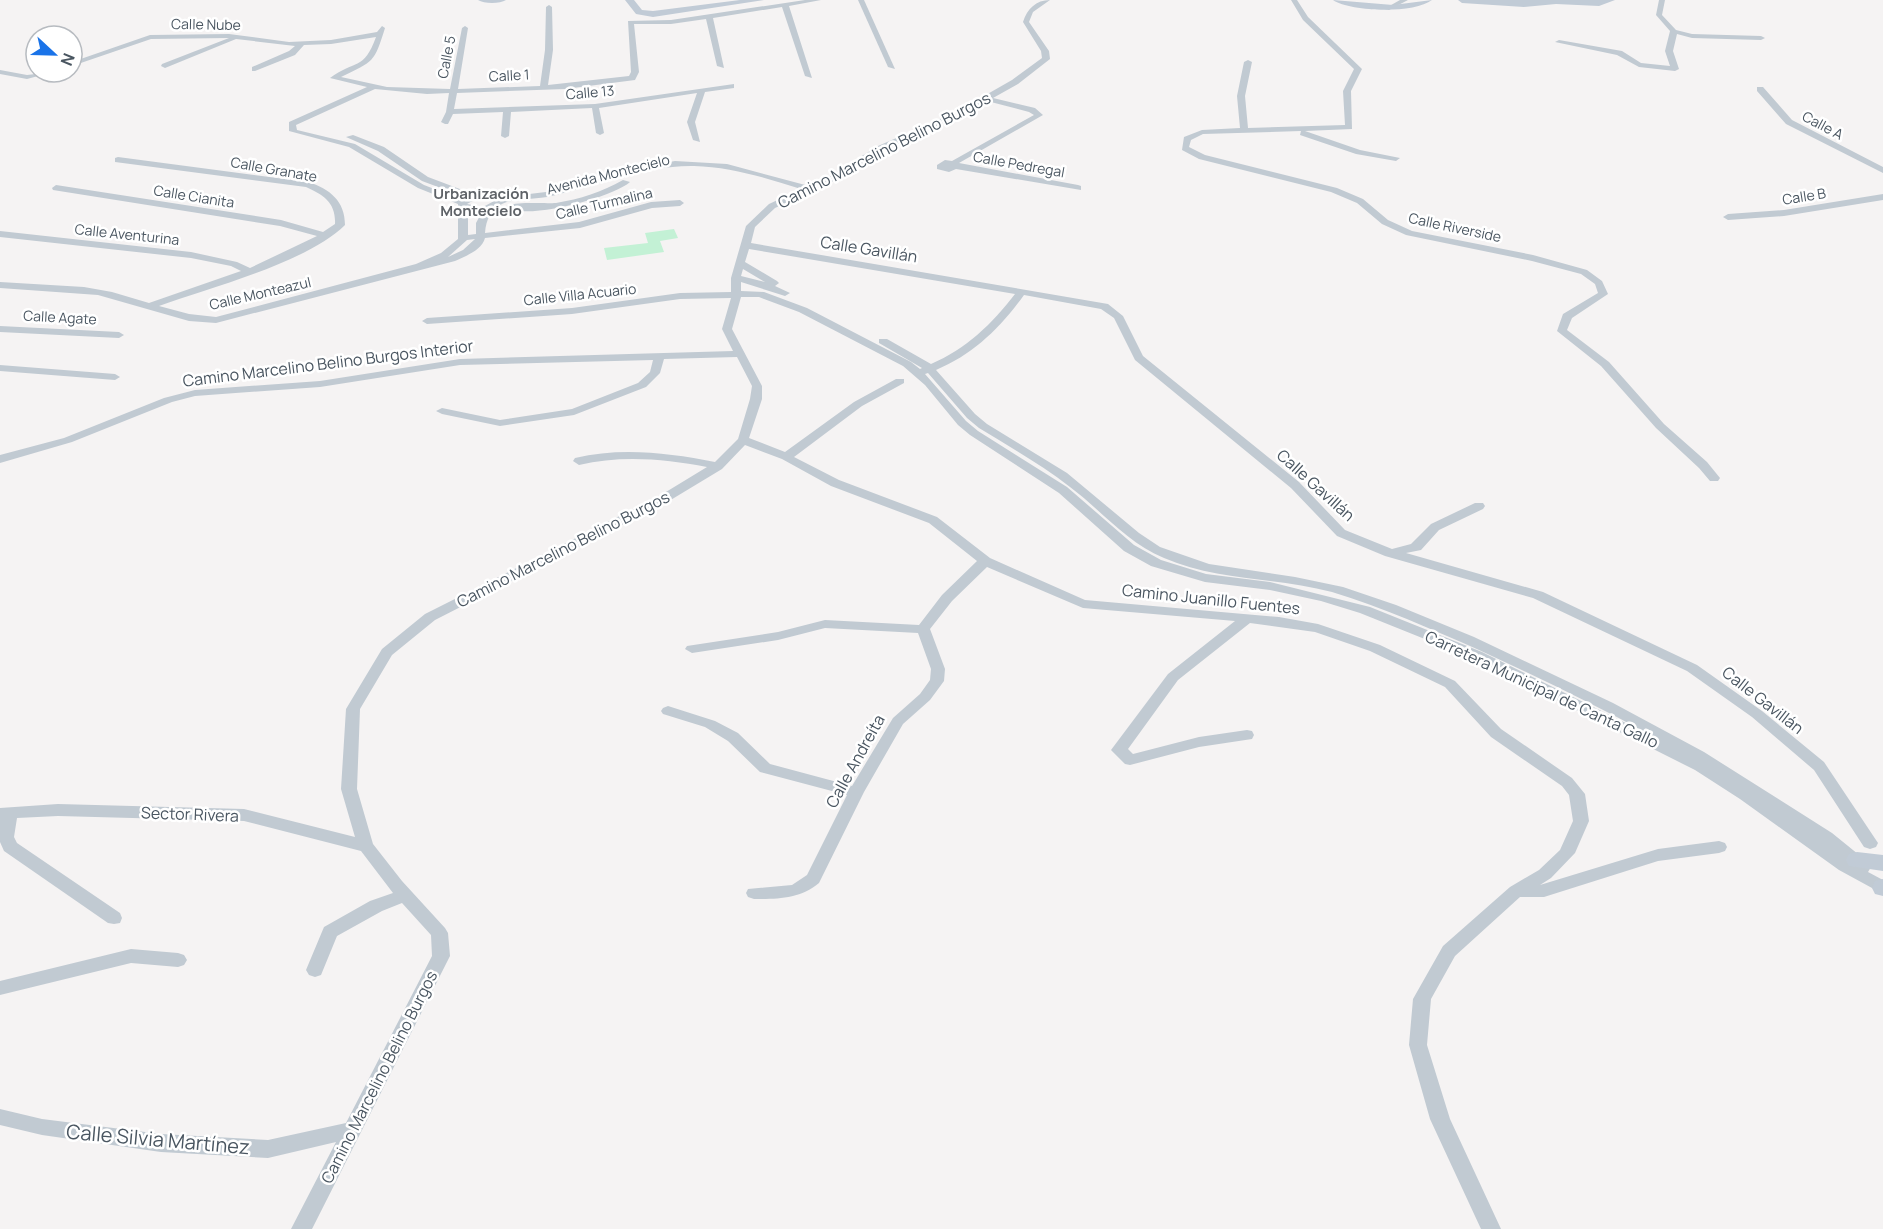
<svg xmlns="http://www.w3.org/2000/svg" width="1883" height="1229" font-family="Manrope,sans-serif">
	<style>
		.green { fill: #c3f1d5 }
		.lines { fill: none; stroke-linecap: round; stroke-linejoin: round }
		.street { fill: #c1cad2; fill-rule: evenodd }
		.secondary { fill: #c1cbd6; fill-rule: evenodd }
		.labels { text-anchor: middle; dominant-baseline: central; stroke-width: 5; stroke-linejoin: round; paint-order: stroke }
		.far-street-label { font-size: 14px; fill: #4a5661; stroke: #fff }
		.far-neighbourhood-label { font-size: 15px; font-weight: bold; fill: #5f6368; stroke: #fff }
		.street-label { font-size: 16px; fill: #4a5661; stroke: #fff }
		.near-street-label { font-size: 20px; fill: #4a5661; stroke: #fff }
	</style>
	<rect width="100%" height="100%" fill="#f5f3f3"/>
	<!-- green -->
	<path class="green" d="M674,229L678,238L660,241L664,252L607,260L604,248L648,243L645,233Z"/>
	<g class="lines">
		<!-- street -->
		<g class="street">
			<path d="M805,0H821L789,6L812,78L805,76L782,7L713,18L724,68L717,66L706,19L671,24H634L639,72L635,80L565,89L457,93L454,109L595,104L734,84V88L705,92L695,122L700,142L693,140L687,122L697,93L599,108L604,133L600,135L596,133L592,108L511,112L509,136L505,138L501,136L503,112L453,114L448,124H445L441,122L446,112L449,93L427,94L375,89L296,125L297,130L355,144L424,185L460,199L465,197L422,181L378,151L346,137L353,135L384,147L428,177L473,194L493,191L503,197L546,192L632,169L675,161L727,164L809,186L828,177L878,146L956,112L1012,80L1042,58L1041,51L1023,22C1027,9 1036,0 1050,0L1033,12L1029,22L1049,51L1050,59L1018,84L993,98L1035,108L1043,115L959,163L1078,185L1081,186V190L956,169L949,172L937,169V165L945,160L952,161L1034,115L1029,112L987,101L962,116L884,150L834,181L775,208L755,227L751,243L1108,304L1123,316L1143,356L1299,482L1345,530L1392,549L1411,544L1431,524L1475,503H1483L1485,506L1483,509L1439,530L1421,550L1406,553L1543,592L1697,665L1762,711L1824,762L1878,843L1876,847L1870,849L1864,847L1814,770L1752,717L1687,671L1533,598L1385,556L1337,536L1291,488L1135,360L1114,318L1101,309L1024,295C1000,328 974,354 936,370L975,414L987,424L1067,473L1139,533L1160,547L1209,564L1295,577L1343,587L1396,605L1474,637L1613,703L1704,752L1832,833L1869,863L1871,867L1868,872L1883,880V894L1839,870L1740,799L1695,770L1472,658L1360,613L1321,601L1270,590L1205,582L1151,566L1124,551L1059,493L970,435L958,425L925,385L903,366L799,312L759,297H741L732,329L762,386V399L749,438L785,452L854,402L896,379H904V383L862,406L794,457L839,480L937,517L990,558L1085,600L1279,617L1318,624L1380,645L1455,681L1501,729L1572,778L1585,794L1589,821L1575,853L1551,878L1540,885L1658,849L1719,841L1725,843L1727,847L1725,851L1719,853L1658,861L1544,897H1520L1455,956L1431,999L1427,1045L1450,1119L1501,1229H1481L1430,1119L1409,1045L1413,999L1443,946L1510,887L1539,870L1560,850L1573,821L1569,795L1562,786L1491,737L1445,687L1370,651L1315,632L1250,623L1178,680L1128,749L1133,754L1199,737L1247,730L1252,731L1254,735L1252,739L1199,747L1130,765L1125,764L1111,750L1168,674L1235,621L1083,608L987,567L952,601L930,629L945,669L944,681L930,700L903,724L864,792L819,883C800,899 778,899 754,899L748,897L746,893L748,889L792,885L807,875L847,795L760,772L728,741L705,727L663,714L661,711L663,708L668,706L715,721L738,733L770,764L852,786L893,718L920,694L930,680L931,669L918,633L825,628L778,640L692,653L685,649L687,646L778,632L825,620L919,625L942,595L977,561L929,523L831,486L782,459L745,445L722,469L669,501L435,620L392,655L360,709L357,789L373,844L402,881L445,928L448,933L450,956L312,1229H291L336,1142L268,1158L161,1152L42,1135L0,1125V1109L42,1119L161,1134L268,1140L346,1123L432,956L431,935L402,903L382,911L337,936L321,975L315,977L309,975L306,970L324,927L370,901L393,893L361,851L244,821L58,816L17,818L14,837L17,843L120,913L122,918L120,923L114,924L108,923L4,851L0,842V808L58,804L244,809L355,837L341,789L346,709L382,649L425,614L661,495L707,467C665,459 621,455 579,465L573,461L575,458C621,447 669,453 715,462L738,439L750,399L752,386L737,357L664,359L660,373L646,387L574,415L500,426L442,414L436,411L442,408L500,420L572,409L638,383L650,372L653,360L460,365L320,387L195,396L172,402L72,442L0,463V455L64,438L164,398L195,390L320,381L460,359L733,351L722,329L731,298L680,299L572,314L427,324L422,321L427,318L572,308L680,293L731,292V278L746,226L769,204L801,189C766,178 731,167 694,166C644,165 596,186 547,197C536,199 511,199 502,204C491,210 486,219 485,233L579,222L651,202L680,200L684,203L680,206L652,208L580,228L485,238C482,250 466,256 455,261L216,323L189,321L98,295L0,288V282L84,287L112,292L149,303L241,271L231,266L191,258L0,237V231L191,252L237,262L250,268L317,236L280,226L53,190L52,188L56,185L281,220L323,232L335,224C336,203 324,195 306,187L115,162V158L118,157L308,182C330,189 345,201 345,225C308,262 210,288 159,306L189,314L216,317L416,264L441,253L458,239V204L418,188L349,147L289,131V122L367,87L330,78C354,60 364,71 376,37L331,44L304,45L295,55L255,71H252V67L289,51L295,46L236,39L165,68L161,66L162,64L229,38L151,39L72,66V62L150,35L229,34L289,42L331,40L377,32L382,26L385,28C374,63 374,61 341,77L387,87L450,89L462,28L465,26L468,28L458,89L540,86L545,50L546,7L549,5L552,7L553,50L548,85L629,76L631,72L628,21L671,20ZM491,197L496,200L483,207L467,204L478,198ZM468,211L482,212L476,223V234L468,235ZM475,239L463,250L448,257L467,240ZM749,249L1015,294C992,324 966,349 931,364L887,339H879V343L922,368L920,369L911,362L807,308L764,292L741,291V282L785,296L790,293L775,286L779,283L777,281L745,262ZM743,269L765,282L741,276ZM928,373L967,418L979,428C1010,447 1042,465 1070,487C1101,510 1127,543 1164,558C1217,581 1276,577 1332,592C1382,607 1431,629 1479,650C1537,677 1594,704 1650,735L1482,652L1370,607L1270,582L1206,574L1161,560L1134,545L1067,487L978,431L966,421L925,374Z"/>
			<path d="M858,0H864L895,69L888,67Z"/>
			<path d="M1291,0H1297L1308,17L1362,69L1351,91L1352,129L1305,131L1360,150L1400,158L1396,161L1356,154L1300,135L1301,131L1203,134L1191,140L1189,147L1205,155L1337,188L1363,199L1388,220L1412,231L1533,255L1587,270L1602,281L1608,294L1572,318L1567,330L1609,362L1664,424L1707,462L1720,478L1718,481H1710L1699,468L1656,428L1601,366L1557,331L1563,314L1598,293L1595,284L1581,274L1532,261L1406,235L1382,224L1357,203L1331,192L1199,159L1182,150L1184,137L1202,130L1240,128L1237,96L1244,62L1248,60L1252,62L1245,96L1248,128L1345,125L1343,91L1354,69L1303,20Z"/>
			<path d="M1400,0H1408L1389,10L1384,9Z"/>
			<path d="M1659,0H1665L1662,15L1676,30L1692,34L1761,36L1765,38L1761,40L1692,38L1677,34L1673,51L1679,69L1675,71L1639,67L1617,55L1555,42L1559,40L1622,51L1641,63L1670,66L1665,51L1670,31L1656,15Z"/>
			<path d="M0,70L27,75L53,72L27,79L0,74Z"/>
			<path d="M1757,87H1763L1792,120L1883,167V173L1786,124L1757,91Z"/>
			<path d="M623,180L630,182C612,198 525,221 505,207C513,201 543,204 556,203C580,199 602,192 623,180Z"/>
			<path d="M1883,194V200L1784,216L1728,220L1723,217L1728,214L1784,210Z"/>
			<path d="M0,326L119,332L124,335L119,338L0,332Z"/>
			<path d="M0,365L115,374L120,377L115,380L0,371Z"/>
			<path d="M131,949L178,953L184,955L187,960L184,965L178,967L131,963L0,995V981Z"/>
		</g>
		<!-- secondary -->
		<g class="secondary">
			<path d="M478,0H506C500,4 484,4 478,0Z"/>
			<path d="M625,0H634L642,10L653,11L740,0H764L653,17L636,14Z"/>
			<path d="M1333,0L1393,5L1432,0C1414,14 1351,12 1333,0Z"/>
			<path d="M1458,0H1615L1599,6L1556,4L1524,7L1462,3Z"/>
			<path d="M1857,852L1883,855V871L1849,866L1846,860L1849,854Z"/>
			<path d="M1883,879V896L1875,894L1872,888L1875,881Z"/>
		</g>
	</g>
	<g class="labels">
		<!-- far-street labels -->
		<g class="far-street-label">
			<text transform="translate(206 24) rotate(1)">Calle Nube</text>
			<text transform="translate(446 57) rotate(-79)">Calle 5</text>
			<text transform="translate(509 75) rotate(-3)">Calle 1</text>
			<text transform="translate(590 92) rotate(-5)">Calle 13</text>
			<text transform="translate(1823 125) rotate(28)">Calle A</text>
			<text transform="translate(1019 164) rotate(10)">Calle Pedregal</text>
			<text transform="translate(274 169) rotate(10)">Calle Granate</text>
			<text transform="translate(608 174) rotate(-14)">Avenida Montecielo</text>
			<text transform="translate(194 196) rotate(9)">Calle Cianita</text>
			<text transform="translate(1804 196) rotate(-9)">Calle B</text>
			<text transform="translate(604 203) rotate(-13)">Calle Turmalina</text>
			<text transform="translate(1455 227) rotate(12)">Calle Riverside</text>
			<text transform="translate(127 234) rotate(6)">Calle Aventurina</text>
			<text transform="translate(260 293) rotate(-13)">Calle Monteazul</text>
			<text transform="translate(580 294) rotate(-6)">Calle Villa Acuario</text>
			<text transform="translate(60 317) rotate(3)">Calle Agate</text>
		</g>
		<!-- far-neighbourhood labels -->
		<g class="far-neighbourhood-label">
			<text x="481" y="193">Urbanización<tspan x="481" dy="17">Montecielo</tspan></text>
		</g>
		<!-- street labels -->
		<g class="street-label">
			<text transform="translate(884 150) rotate(-27)">Camino Marcelino Belino Burgos</text>
			<text transform="translate(869 249) rotate(9)">Calle Gavillán</text>
			<text transform="translate(328 363) rotate(-7)">Camino Marcelino Belino Burgos Interior</text>
			<text transform="translate(1316 485) rotate(42)">Calle Gavillán</text>
			<text transform="translate(563 549) rotate(-27)">Camino Marcelino Belino Burgos</text>
			<text transform="translate(1211 599) rotate(6)">Camino Juanillo Fuentes</text>
			<text transform="translate(1542 689) rotate(25)">Carretera Municipal de Canta Gallo</text>
			<text transform="translate(1763 700) rotate(38)">Calle Gavillán</text>
			<text transform="translate(855 761) rotate(-61)">Calle Andreíta</text>
			<text transform="translate(190 814) rotate(2)">Sector Rivera</text>
			<text transform="translate(379 1077) rotate(-63)">Camino Marcelino Belino Burgos</text>
		</g>
		<!-- near-street labels -->
		<g class="near-street-label">
			<text transform="translate(158 1139) rotate(5)">Calle Silvia Martínez</text>
		</g>
	</g>
	<!-- north arrow -->
	<g transform="translate(54 54) rotate(112)"><circle r="28" fill="#ffffff" stroke="#b7bbc0" stroke-width="1.5"/>
	<path d="M0-4.5L10 22L0 15L-10 22Z" fill="#1a73e8"/>
	<text y="-9" font-size="16" font-weight="bold" text-anchor="middle" fill="#4a5661">N</text>
	</g>
</svg>
